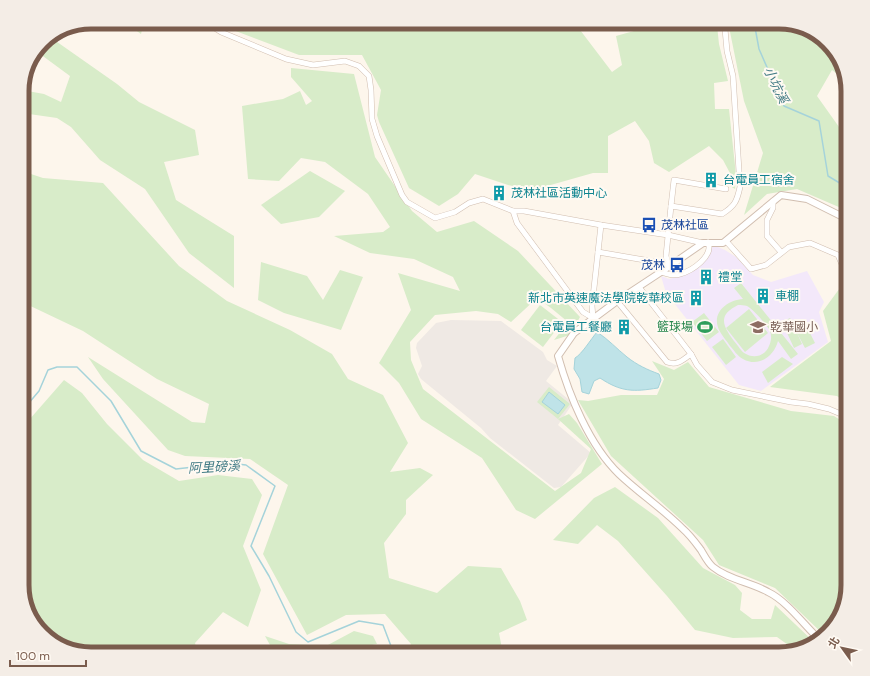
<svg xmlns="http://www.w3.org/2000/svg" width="870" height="676" font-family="'DM Sans','Noto Sans TC',sans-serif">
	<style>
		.industrial { fill: #efe9e4 }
		.education { fill: #f3e8fa }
		.green { fill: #d8ecc9; fill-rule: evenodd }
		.water { fill: #bfe3e8; stroke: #a5d3da }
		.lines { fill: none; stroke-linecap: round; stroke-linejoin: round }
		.stream { stroke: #a5d3da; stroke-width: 1.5 }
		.minor-casing { stroke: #d1beb0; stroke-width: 6 }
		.tertiary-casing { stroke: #d1beb0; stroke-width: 8 }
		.minor { stroke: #fff; stroke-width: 5 }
		.tertiary { stroke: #fff; stroke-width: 6 }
		.labels { text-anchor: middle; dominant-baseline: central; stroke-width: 4; stroke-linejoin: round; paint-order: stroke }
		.culture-label { font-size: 12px; fill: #0d838f; stroke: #fffaf3; text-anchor: start }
		.transit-label { font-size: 12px; fill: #164399; stroke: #fffaf3; text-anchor: start }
		.leisure-label { font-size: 12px; fill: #27864d; stroke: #fffaf3; text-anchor: end }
		.education-label { font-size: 12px; fill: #785e54; stroke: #fffaf3; text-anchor: start }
		.water-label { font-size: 13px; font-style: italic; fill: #437c86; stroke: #fffaf3 }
		.rim { fill: none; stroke: #7a5c4d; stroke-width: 5 }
	</style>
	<rect width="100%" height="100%" fill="#fdf6ec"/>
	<!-- industrial -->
	<path class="industrial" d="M451,320L501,321L543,352L547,360L557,366L546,381L573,403L558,425L591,453L561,487L554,488L490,438L481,428L421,379L418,374L422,366L416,348L417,343L436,323Z"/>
	<!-- education -->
	<path class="education" d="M713,245L725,250L736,257L753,275L771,282L807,271L824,302L819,312L828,342L761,391L739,385L666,293L661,276L669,279L681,276L694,270L707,258Z"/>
	<!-- green -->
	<g class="green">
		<path d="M124,22H144L141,34Z"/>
		<path d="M219,22H574L612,72L622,65L616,36L641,29L644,22H715L717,25L719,44L728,81L714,83L715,109H729L736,175L735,189L730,186L731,175L723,160L709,146L669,172L654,163L649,141L635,121L608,136V173H593L533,190L508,185L475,174L458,194L439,206L409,188L379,122L377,115L381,90L362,55H299L233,30Z"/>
		<path d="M728,22H779L821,36L841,61L845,80L832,70L817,96L844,134L848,146V211L797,189L767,194L744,215L763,153L744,101Z"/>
		<path d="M50,37L117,84L139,102L195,130L199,155L164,162L176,200L234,236V288L189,253L145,189L100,160L71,127L57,118L22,113V90L44,94L61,102L70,76L36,51L45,39Z"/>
		<path d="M291,68L354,74L375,157L412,211L437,232L474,221L518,251L580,317L570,335L554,340L568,322L551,308L537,298L511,322L498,314L476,311L435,315L410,342L411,360L423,389L555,491L581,473L591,449L558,419L569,414L577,423L602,464L535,519L516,510L482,458L421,419L399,383L379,363L411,310L398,273L460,291L453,277L414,259L370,253L334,236L383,232L390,227L368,194L325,162L301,158L279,181L248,179L242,106L283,99L300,91L306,105L312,101L291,77Z"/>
		<path d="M22,171L43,178L103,183L179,266L227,301L290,330L332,354L348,379L383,395L408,443L390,472L420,468L433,475L406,500V514L384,543L389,578L437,593L468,566L501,568L520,601L527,620L499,633L503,654H407L411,644L385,614L346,615L307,635L263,554L288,485L250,459L185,456L168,450L103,379L88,357L192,422L205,423L209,404L157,379L83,331L22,302Z"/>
		<path d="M310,171L345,191L319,217L281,224L261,205Z"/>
		<path d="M261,262L307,276L323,300L340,270L363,277L341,330L284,313L258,300Z"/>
		<path d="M848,277V404L837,396L770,387L831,341L823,311Z"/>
		<path d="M741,283L798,354L791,359L778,341C774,356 759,368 743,359C737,356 734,350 730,346C727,341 722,336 719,330C711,313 727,300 743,299L734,288ZM738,305C741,305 744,305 747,306C753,309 767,325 770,331C772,336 771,342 769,346C766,355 755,359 746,354C741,352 738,345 734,341C722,325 718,315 738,305Z"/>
		<path d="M540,305L562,322L543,347L521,330Z"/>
		<path d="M749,309L768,333L745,352L726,328Z"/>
		<path d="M704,313L719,332L707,341L692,322Z"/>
		<path d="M790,318L793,323L803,319L815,343L805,348L797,333L802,344L794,348L782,322Z"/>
		<path d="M723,339L736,357L726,365L712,347Z"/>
		<path d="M782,357L793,364L768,383L762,372Z"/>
		<path d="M652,361L674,370L688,362L709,387L791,411L834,416L848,425V585L834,627L824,635L775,588L719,565L703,540L611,456L578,400L588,401L621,395H657L664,379Z"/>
		<path d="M64,380L82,393L107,424L143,460L179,481L218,475L252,479L262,495L243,546L261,590L248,627L223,612L195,643L198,654H91L49,640L29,616L22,589V428Z"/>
		<path d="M549,387L570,404L558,419L537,402Z"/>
		<path d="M615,487L658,518L703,568L735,585L742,593L740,610L752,619H771L775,605L815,643L809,647L795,650L777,637L733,638L695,630L667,596L618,541L597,525L578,544L553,540L594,498Z"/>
		<path d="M354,631L373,636L377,644L325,654H275L265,636L289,644L326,646Z"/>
	</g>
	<!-- water -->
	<g class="water">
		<path d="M597,332C608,339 617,349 627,357C637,365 648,370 659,374L661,380L658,388C633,392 621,392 600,378L594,381L589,394L582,392L580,379L574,369L575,358C582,354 591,339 597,332Z"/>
		<path d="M549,392L565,405L558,414L542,402Z"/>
	</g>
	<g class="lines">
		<!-- stream -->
		<g class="stream">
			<path d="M754,22L759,49L784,106L819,121L828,176L848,188"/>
			<path d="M22,411L39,391L48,370L57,367H77L111,401L141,451L176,469L229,463L246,465L275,486L251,546L269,576L296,632L308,642L359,621L383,625L394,654"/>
		</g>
		<defs>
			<g id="minor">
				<path d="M205,22L221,32L286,59L313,65L345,61L359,66L369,76L371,90L372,119L377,136L402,195L407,202L435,218L455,212L469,203L483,199L513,211H524L601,225L668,235L703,243"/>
				<path d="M773,201V208L767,220V236L781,252"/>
				<path d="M671,206L674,180L726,189"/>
				<path d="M513,211L517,223L583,312L593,318"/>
				<path d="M726,241L751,269L766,265L789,247L810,243L838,255L844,269"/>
				<path d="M598,252L662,263L669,267"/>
				<path d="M669,267L666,256L671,206L722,214C735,206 737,201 740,187L733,76L727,51L725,29L722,22"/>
				<path d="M661,272C667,274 673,276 680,274C692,271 714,256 708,242"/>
				<path d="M639,287L691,354L697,365L712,382L732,390L791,402L808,404L829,409L848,417"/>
				<path d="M617,301L667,362C677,366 683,360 691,354"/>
				<path d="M593,318L592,306L601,225"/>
			</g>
			<path id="tertiary" d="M819,639C804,625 787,601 768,592C751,582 729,580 713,567C708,563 704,555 701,550C695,542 690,535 683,529C663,509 639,493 619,474C589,445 569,395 558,356L574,333L617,301L661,272L703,243H723L781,195L807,199L841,216L848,222"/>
		</defs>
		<!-- minor casing -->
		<use href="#minor" class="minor-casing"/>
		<!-- tertiary casing -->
		<use href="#tertiary" class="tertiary-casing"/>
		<!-- minor -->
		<use href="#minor" class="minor"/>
		<!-- tertiary -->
		<use href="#tertiary" class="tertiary"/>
	</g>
	<!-- icons -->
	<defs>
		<symbol id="building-bare" viewBox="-9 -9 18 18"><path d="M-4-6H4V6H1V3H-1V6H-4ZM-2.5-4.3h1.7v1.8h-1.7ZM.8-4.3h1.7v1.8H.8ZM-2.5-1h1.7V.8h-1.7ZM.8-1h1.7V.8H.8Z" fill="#0f9aa8" stroke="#fffaf3" stroke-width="2.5" paint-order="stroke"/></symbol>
		<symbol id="bus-bare" viewBox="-9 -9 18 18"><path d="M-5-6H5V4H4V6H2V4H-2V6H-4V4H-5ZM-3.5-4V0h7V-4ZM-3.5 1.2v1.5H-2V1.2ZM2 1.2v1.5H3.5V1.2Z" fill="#1a4fb4" stroke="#fffaf3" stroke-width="2.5" paint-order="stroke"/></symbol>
		<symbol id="stadium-bare" viewBox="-9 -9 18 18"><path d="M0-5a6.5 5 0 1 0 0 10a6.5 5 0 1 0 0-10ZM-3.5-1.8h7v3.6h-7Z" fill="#2e9e5b" stroke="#fffaf3" stroke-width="2.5" paint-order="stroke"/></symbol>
		<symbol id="school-bare" viewBox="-9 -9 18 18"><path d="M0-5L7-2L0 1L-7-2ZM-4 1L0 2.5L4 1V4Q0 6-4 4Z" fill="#8d6e63" stroke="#fffaf3" stroke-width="2.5" paint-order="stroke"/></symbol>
	</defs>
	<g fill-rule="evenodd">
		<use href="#building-bare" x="700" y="169" width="22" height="22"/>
		<use href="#building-bare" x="488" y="182" width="22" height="22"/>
		<use href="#bus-bare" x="638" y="214" width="22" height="22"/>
		<use href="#bus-bare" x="666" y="254" width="22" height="22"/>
		<use href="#building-bare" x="695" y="266" width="22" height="22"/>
		<use href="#building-bare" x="752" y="285" width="22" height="22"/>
		<use href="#building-bare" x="685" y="287" width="22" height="22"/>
		<use href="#building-bare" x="613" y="316" width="22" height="22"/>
		<use href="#stadium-bare" x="694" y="316" width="22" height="22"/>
		<use href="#school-bare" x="747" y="316" width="22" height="22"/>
	</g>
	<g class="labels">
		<!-- culture labels -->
		<g class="culture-label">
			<text x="723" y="180">台電員工宿舍</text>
			<text x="511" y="193">茂林社區活動中心</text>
			<text x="718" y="277">禮堂</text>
			<text x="775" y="296">車棚</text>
			<text x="684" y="298" text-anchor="end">新北市英速魔法學院乾華校區</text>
			<text x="612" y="327" text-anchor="end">台電員工餐廳</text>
		</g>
		<!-- transit labels -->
		<g class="transit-label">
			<text x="661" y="225">茂林社區</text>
			<text x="665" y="265" text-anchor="end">茂林</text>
		</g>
		<!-- leisure labels -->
		<g class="leisure-label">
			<text x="693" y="327">籃球場</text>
		</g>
		<!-- education labels -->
		<g class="education-label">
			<text x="770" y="327">乾華國小</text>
		</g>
		<!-- water labels -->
		<g class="water-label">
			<text transform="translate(776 85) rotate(64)">小坑溪</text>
			<text transform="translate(214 467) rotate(-3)">阿里磅溪</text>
		</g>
	</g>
	<!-- crop -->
	<path d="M0 0H870V676H0ZM91 29H779A62 62 0 0 1 841 91V585A62 62 0 0 1 779 647H91A62 62 0 0 1 29 585V91A62 62 0 0 1 91 29Z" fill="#f4ede6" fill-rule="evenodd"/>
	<path class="rim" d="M91 29H779A62 62 0 0 1 841 91V585A62 62 0 0 1 779 647H91A62 62 0 0 1 29 585V91A62 62 0 0 1 91 29Z"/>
	<!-- north arrow -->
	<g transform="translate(842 648) rotate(303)" stroke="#fffaf3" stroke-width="3" paint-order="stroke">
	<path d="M0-3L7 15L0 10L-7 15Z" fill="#7a5c4d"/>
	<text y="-6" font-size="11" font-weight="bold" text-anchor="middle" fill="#7a5c4d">北</text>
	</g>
	<!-- scale -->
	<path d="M10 660v6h76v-6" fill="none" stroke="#7a5c4d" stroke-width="2"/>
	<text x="16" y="660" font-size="12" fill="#7a5c4d" stroke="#fffaf3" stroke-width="3" paint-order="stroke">100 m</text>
</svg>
